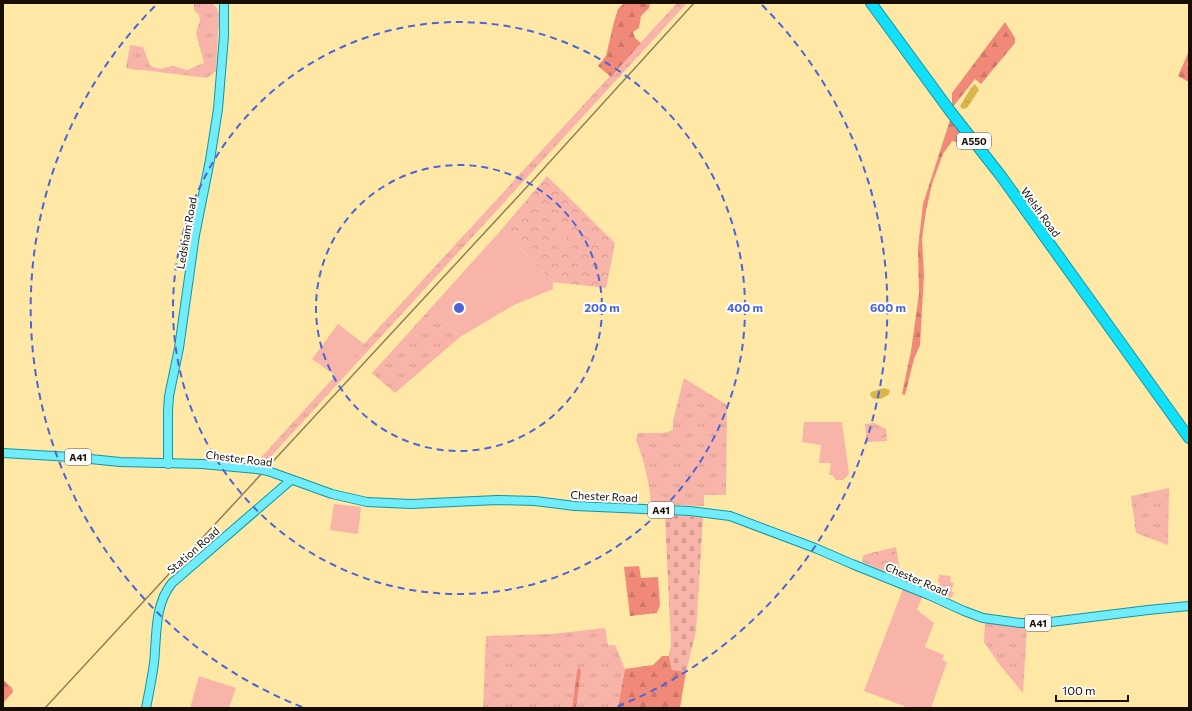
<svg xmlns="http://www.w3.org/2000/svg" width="1192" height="711" font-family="Commissioner,sans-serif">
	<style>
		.grass { fill: url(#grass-tufts) }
		.forest { fill: url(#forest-firs) }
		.cemetery { fill: url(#cemetery-stones) }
		.park { fill: url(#park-crowns) }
		.garden { fill: #f8b4a8 }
		.water { fill: url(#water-ripples) }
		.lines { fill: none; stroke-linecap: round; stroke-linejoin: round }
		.major-casing { stroke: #1496a2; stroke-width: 10 }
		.highway-casing { stroke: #1496a2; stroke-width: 12 }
		.major { stroke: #71ecfb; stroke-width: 8 }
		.highway { stroke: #12dff9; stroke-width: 10 }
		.rail { stroke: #928157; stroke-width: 1.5 }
		.major-bridge-casing { stroke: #1496a2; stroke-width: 10; stroke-linecap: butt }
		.major-bridge { stroke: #71ecfb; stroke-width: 8 }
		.ring { fill: none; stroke: #4b65d9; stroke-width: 2; stroke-dasharray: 7 5 }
		.labels { text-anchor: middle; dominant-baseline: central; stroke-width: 4; stroke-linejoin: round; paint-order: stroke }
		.shield { fill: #fff; stroke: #5d564c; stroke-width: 1 }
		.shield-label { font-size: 10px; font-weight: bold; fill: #170e00 }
		.street-label { font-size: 11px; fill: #170e00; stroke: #fff }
		.centre { fill: #4b65d9; stroke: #fff; stroke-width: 2 }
		.ring-label { font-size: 12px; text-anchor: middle; font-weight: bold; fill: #4b65d9; stroke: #fff; stroke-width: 4; stroke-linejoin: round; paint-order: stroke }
	</style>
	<defs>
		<pattern id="grass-tufts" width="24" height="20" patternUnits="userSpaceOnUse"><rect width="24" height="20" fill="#f8b4a8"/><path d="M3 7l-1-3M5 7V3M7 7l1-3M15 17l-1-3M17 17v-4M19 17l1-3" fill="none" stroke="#d49a8f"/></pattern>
		<pattern id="forest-firs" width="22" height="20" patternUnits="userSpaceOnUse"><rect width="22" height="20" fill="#f08978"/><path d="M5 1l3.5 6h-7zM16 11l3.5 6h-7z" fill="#cd7566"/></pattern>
		<pattern id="cemetery-stones" width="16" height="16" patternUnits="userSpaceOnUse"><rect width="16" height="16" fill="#f8b4a8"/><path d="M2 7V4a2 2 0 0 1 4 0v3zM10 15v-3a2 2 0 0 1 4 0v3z" fill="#d49a8f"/></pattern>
		<pattern id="park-crowns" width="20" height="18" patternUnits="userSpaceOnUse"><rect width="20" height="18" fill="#f8b4a8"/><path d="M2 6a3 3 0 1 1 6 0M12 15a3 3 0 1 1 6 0" fill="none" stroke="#d49a8f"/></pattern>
		<pattern id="water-ripples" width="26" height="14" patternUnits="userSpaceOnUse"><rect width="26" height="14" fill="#dab54b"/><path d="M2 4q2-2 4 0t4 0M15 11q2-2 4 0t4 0" fill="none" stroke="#ba9a40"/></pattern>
	</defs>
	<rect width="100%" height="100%" fill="#ffe7a5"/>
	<!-- grass -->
	<g class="grass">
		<path d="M194,3H212L217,8L219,14L216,71L207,78L143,70H137L126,68L130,45L143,47L150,66L160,69L173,66L187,70L204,63L196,33L200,20L199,15L194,10Z"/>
		<path d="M677,3H687L264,464L257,462L374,333Z"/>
		<path d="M430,309L460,337L395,393L372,373Z"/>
		<path d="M684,378L727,405L726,495H704V506L651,504C649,481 644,460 636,440L638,433H665L673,430V421Z"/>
		<path d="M1169,488L1168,545L1136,533L1131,496Z"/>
		<path d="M985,623L1027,627L1023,693L1000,665L984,642Z"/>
		<path d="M605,628L608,645H615L625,669L618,708H483L486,636L552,634Z"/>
	</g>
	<!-- forest -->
	<g class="forest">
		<path d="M624,3H650L649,8L641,16L639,28L633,32L635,38L641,43L611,77L598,66L606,56L614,22L618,9Z"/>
		<path d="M1005,22L1015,38V43L981,84L975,79L952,108V93Z"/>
		<path d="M1189,51V59L1187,65L1189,66V82L1178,76Z"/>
		<path d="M951,117L973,147L952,141L943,154L932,184L926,211L922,239L924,275L920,345L914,359L905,395L902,394L911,351L919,294L918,248L923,204Z"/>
		<path d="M639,566L641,578L658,577L660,605L657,613L630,616L624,567Z"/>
		<path d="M662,656H669L672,669L686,672L680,708H618L625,669L653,665Z"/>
		<path d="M579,667L581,671L576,708H572L577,671Z"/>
		<path d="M3,680L12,688L13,692L3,703Z"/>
	</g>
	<!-- cemetery -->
	<path class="cemetery" d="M665,515L703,517L696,631L686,672L672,670L669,656L671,644Z"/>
	<!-- park -->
	<g class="park">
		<path d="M547,176L615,243L606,288L553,282L502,229Z"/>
		<path d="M874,423L886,429L887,441L867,442L865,424Z"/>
		<path d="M896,547L901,578L862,562L863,555Z"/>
	</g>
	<!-- garden -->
	<g class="garden">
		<path d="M562,221L573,230L558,248L548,239Z"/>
		<path d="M502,229L553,282V289L514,305L460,337L430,309Z"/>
		<path d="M338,324L364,344L336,376L312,359Z"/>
		<path d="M804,422H842L849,474L843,480H835V478L832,475H829L831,463H819L821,445L802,442Z"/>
		<path d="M334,504L361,507L358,534L330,530Z"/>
		<path d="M939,575L951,576L950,582L954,583L951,591L954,593L951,598L937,591L940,583L938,582Z"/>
		<path d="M903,589L922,597L917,610L934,623L925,647L944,655L942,660L947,662L931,708H909L864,691Z"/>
		<path d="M199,676L236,688L229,708H190Z"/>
	</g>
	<!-- water -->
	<g class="water">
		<path d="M975,84L979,90L967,108L962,109L960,106L971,88Z"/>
		<path d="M884,388L890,390L889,394C883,399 875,402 870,395L871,392Z"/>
	</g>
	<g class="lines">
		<defs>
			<g id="major">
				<path d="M3,453L71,457L120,462L202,464L257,469"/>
				<path d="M168,464V411L169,396L179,348L195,235L210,160L218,109L224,36V5"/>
				<path d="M268,471L332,494L367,502L411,504L497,500L535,501L575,506L690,511L730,516L815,548L852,564L929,595L964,611L983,618L1020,623H1043L1148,610L1189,606"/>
				<path d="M146,708C149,693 152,678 154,663C157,635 154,605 172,583L291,480"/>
			</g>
			<path id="highway" d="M871,3L950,111L1001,176L1189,438"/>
		</defs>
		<!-- major casing -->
		<use href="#major" class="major-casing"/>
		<!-- highway casing -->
		<use href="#highway" class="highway-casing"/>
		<!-- major -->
		<use href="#major" class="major"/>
		<!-- highway -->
		<use href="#highway" class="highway"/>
		<!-- rail -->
		<path class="rail" d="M45,708L536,177L694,3"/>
		<defs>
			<path id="major-bridge" d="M257,469L268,471"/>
		</defs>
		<!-- major-bridge casing -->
		<use href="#major-bridge" class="major-bridge-casing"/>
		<!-- major-bridge -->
		<use href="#major-bridge" class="major-bridge"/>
	</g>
	<!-- distance rings -->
	<g class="ring">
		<circle cx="459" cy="308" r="143"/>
		<circle cx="459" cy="308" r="286"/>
		<path d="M302 707A429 429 0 0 1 156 5M762 5A429 429 0 0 1 616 707"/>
	</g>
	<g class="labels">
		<!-- shield labels -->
		<g class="shield">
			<rect x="957" y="133" width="34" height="16" rx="3"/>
			<rect x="65" y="449" width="26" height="16" rx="3"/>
			<rect x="648" y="502" width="26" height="16" rx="3"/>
			<rect x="1025" y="615" width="26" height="16" rx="3"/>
		</g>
		<g class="shield-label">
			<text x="974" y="141">A550</text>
			<text x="78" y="457">A41</text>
			<text x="661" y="510">A41</text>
			<text x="1038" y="623">A41</text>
		</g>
		<!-- street labels -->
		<g class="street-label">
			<text transform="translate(1041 212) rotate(54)">Welsh Road</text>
			<text transform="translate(186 233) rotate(-80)">Ledsham Road</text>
			<text transform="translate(239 458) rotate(7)">Chester Road</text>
			<text transform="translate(604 496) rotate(3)">Chester Road</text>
			<text transform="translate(193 550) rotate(-41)">Station Road</text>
			<text transform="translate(917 579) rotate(23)">Chester Road</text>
		</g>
	</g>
	<circle cx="459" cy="308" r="6" class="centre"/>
	<g class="ring-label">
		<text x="602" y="312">200 m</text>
		<text x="745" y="312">400 m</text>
		<text x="888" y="312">600 m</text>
	</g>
	<!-- border -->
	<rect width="1192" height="711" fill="none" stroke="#170e00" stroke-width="8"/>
	<!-- scale -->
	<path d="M1056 695v6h72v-6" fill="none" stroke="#170e00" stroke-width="2"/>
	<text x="1062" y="695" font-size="12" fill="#170e00" stroke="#ffffff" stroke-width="3" paint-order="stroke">100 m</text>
</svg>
